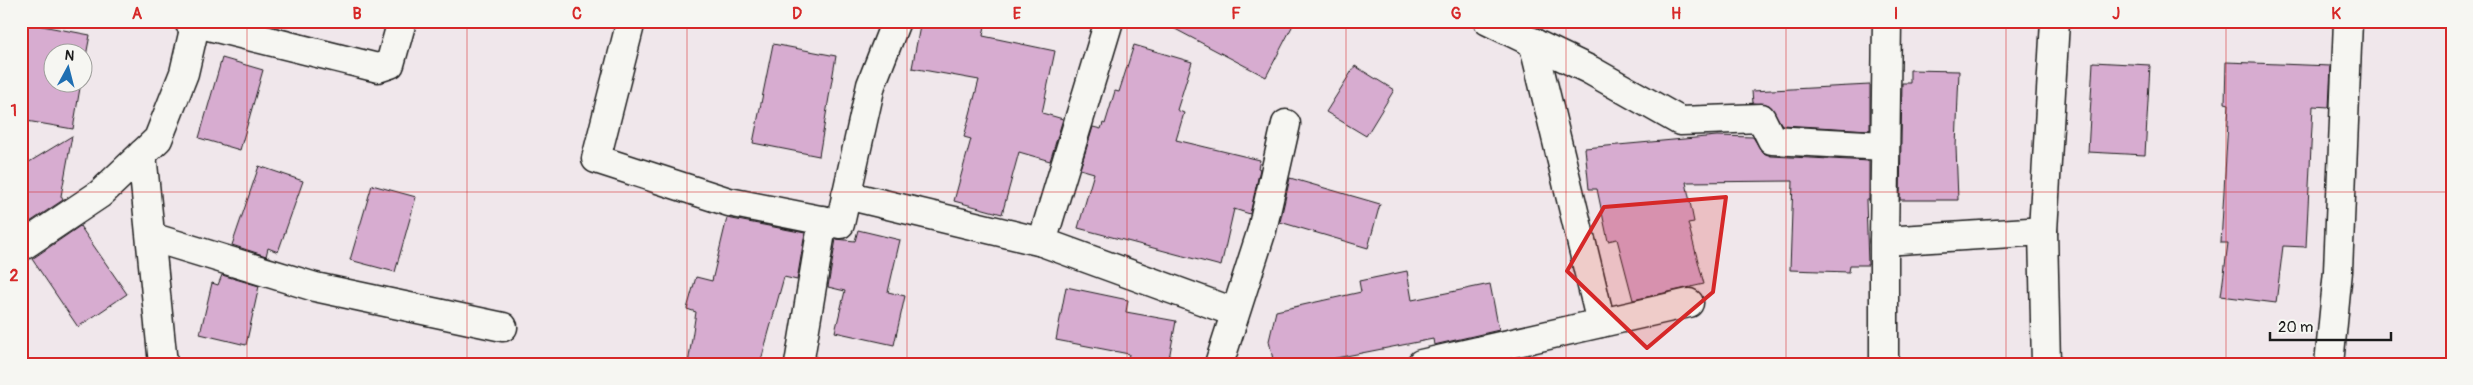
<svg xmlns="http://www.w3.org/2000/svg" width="2473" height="385" font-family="Pangolin,sans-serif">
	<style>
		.building { fill: #d7acd0; stroke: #1c1c1c }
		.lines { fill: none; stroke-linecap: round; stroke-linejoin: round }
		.minor-casing { stroke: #1c1c1c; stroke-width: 31 }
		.minor { stroke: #f6f6f2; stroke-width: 28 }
		.marked { fill: #d62828; fill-opacity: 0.2; stroke: #d62828; stroke-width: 4; stroke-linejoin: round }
		.grid { fill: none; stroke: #d62828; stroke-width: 1; stroke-opacity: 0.55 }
		.neatline { fill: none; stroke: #d62828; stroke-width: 2 }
		.grid-label { font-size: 16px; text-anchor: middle; font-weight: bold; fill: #d62828 }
	</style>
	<rect width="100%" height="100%" fill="#f0e7eb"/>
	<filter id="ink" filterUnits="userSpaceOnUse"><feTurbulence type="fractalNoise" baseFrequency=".02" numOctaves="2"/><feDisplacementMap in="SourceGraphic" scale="10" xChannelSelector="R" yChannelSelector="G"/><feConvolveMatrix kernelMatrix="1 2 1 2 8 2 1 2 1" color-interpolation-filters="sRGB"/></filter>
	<g filter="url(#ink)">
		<!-- building -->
		<g class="building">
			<path d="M921,21H986L983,36L1055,51L1042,113L1063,119L1050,161L1019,152L1002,214L954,201L971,139L964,137L979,80L912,68Z"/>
			<path d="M1160,21H1295L1266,77Z"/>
			<path d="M21,22L90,35L82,77V52H52V82H81L73,129L21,120Z"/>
			<path d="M773,44L836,56L819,156L753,143Z"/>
			<path d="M1134,45L1192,62L1177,110L1184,113L1176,140L1260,160L1258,168L1260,169L1250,214L1234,209L1221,266L1078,228L1094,173L1080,169L1093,127L1101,129L1103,123L1105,124L1115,91L1119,92Z"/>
			<path d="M222,58L263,70L240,150L199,138Z"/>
			<path d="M2093,62L2150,65L2145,155L2088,152Z"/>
			<path d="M2226,62L2331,66L2329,107L2313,106L2306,247L2283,246L2276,303L2221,296L2228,243H2221L2229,104L2225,103Z"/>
			<path d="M1355,66L1394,90L1366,136L1326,112Z"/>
			<path d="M1910,70L1959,71L1956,147L1958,200H1900L1902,83H1910Z"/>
			<path d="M1870,85V130L1782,125L1769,105L1753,103L1752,91Z"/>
			<path d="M72,136L61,196L63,200L21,228V167Z"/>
			<path d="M1717,136L1753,137L1763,153L1771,156L1869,161V200H1866L1868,265H1850L1849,272L1790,270L1793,181L1686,182L1694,222L1688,223L1704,284L1633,300L1617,239L1608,241L1597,189H1589L1585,148Z"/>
			<path d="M259,166L303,181L278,252L268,248L266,256L232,245Z"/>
			<path d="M1290,178L1380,204L1368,248L1280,222Z"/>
			<path d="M372,185L416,197L395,272L350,260Z"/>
			<path d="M727,218L805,233L797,280L784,277L760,364H688L696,312L687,309L696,277L712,281Z"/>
			<path d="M80,226L127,294L78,327L32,259Z"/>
			<path d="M858,230L900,240L888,292L905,296L894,345L835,332L845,291L828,287L836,239L855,241Z"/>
			<path d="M1407,271L1412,300L1490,284L1499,330L1434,345L1433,339L1331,359L1332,364H1274L1269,341L1276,311L1361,292L1359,281Z"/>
			<path d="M222,275L259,286L246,345L200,334L212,283L218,285Z"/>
			<path d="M1066,287L1128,300L1126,312L1176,321L1168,364H1127L1129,354L1056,340Z"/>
		</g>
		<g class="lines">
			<defs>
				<g id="minor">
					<path d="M188,21L378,68L390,64L402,21"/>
					<path d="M631,21L596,159L729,202L840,224L871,85L896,21"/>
					<path d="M1109,21L1042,242L1234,312"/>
					<path d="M1488,21L1590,70L1680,121L1761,118L1772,140L1885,146"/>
					<path d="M1887,21L1884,241L2043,231"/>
					<path d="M1533,42L1601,323"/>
					<path d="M142,154L163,364"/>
					<path d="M846,195L1042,242"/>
					<path d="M151,237L315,287L503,327"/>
					<path d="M21,247L100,194L158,139L184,73L196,21"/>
					<path d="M799,364L823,220"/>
					<path d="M1219,364L1262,230L1286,124"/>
					<path d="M1421,364L1689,303"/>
					<path d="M1884,364V241"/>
					<path d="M2046,364L2043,231L2055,21"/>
					<path d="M2329,364L2338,271L2348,21"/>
				</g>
			</defs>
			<!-- minor casing -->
			<use href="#minor" class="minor-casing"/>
			<!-- minor -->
			<use href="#minor" class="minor"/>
		</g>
	</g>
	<!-- marked area -->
	<path class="marked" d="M1726,197L1713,292L1647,348L1567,271L1604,207Z"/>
	<!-- grid -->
	<path class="grid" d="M247,21V364M467,21V364M687,21V364M907,21V364M1127,21V364M1346,21V364M1566,21V364M1786,21V364M2006,21V364M2226,21V364M21,192H2452"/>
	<!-- margin -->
	<rect width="2473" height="385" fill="none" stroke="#f6f6f2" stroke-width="55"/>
	<!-- north arrow -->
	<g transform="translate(68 68) rotate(7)"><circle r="24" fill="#f6f6f2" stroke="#9f9f9c"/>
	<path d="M0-4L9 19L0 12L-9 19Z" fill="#1f6fb2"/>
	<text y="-8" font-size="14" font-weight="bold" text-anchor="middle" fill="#1c1c1c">N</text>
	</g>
	<!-- scale -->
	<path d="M2270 332v8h121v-8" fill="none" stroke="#1c1c1c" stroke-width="2.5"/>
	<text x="2278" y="332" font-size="15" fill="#1c1c1c" stroke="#f6f6f2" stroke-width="4" paint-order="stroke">20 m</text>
	<rect x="28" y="28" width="2418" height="330" class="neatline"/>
	<g class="grid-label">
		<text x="137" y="19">A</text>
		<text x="357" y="19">B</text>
		<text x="577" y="19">C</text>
		<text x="797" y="19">D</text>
		<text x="1017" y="19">E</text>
		<text x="1236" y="19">F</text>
		<text x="1456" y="19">G</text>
		<text x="1676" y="19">H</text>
		<text x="1896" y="19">I</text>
		<text x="2116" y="19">J</text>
		<text x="2336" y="19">K</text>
		<text x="14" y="116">1</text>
		<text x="14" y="281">2</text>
	</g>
</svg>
